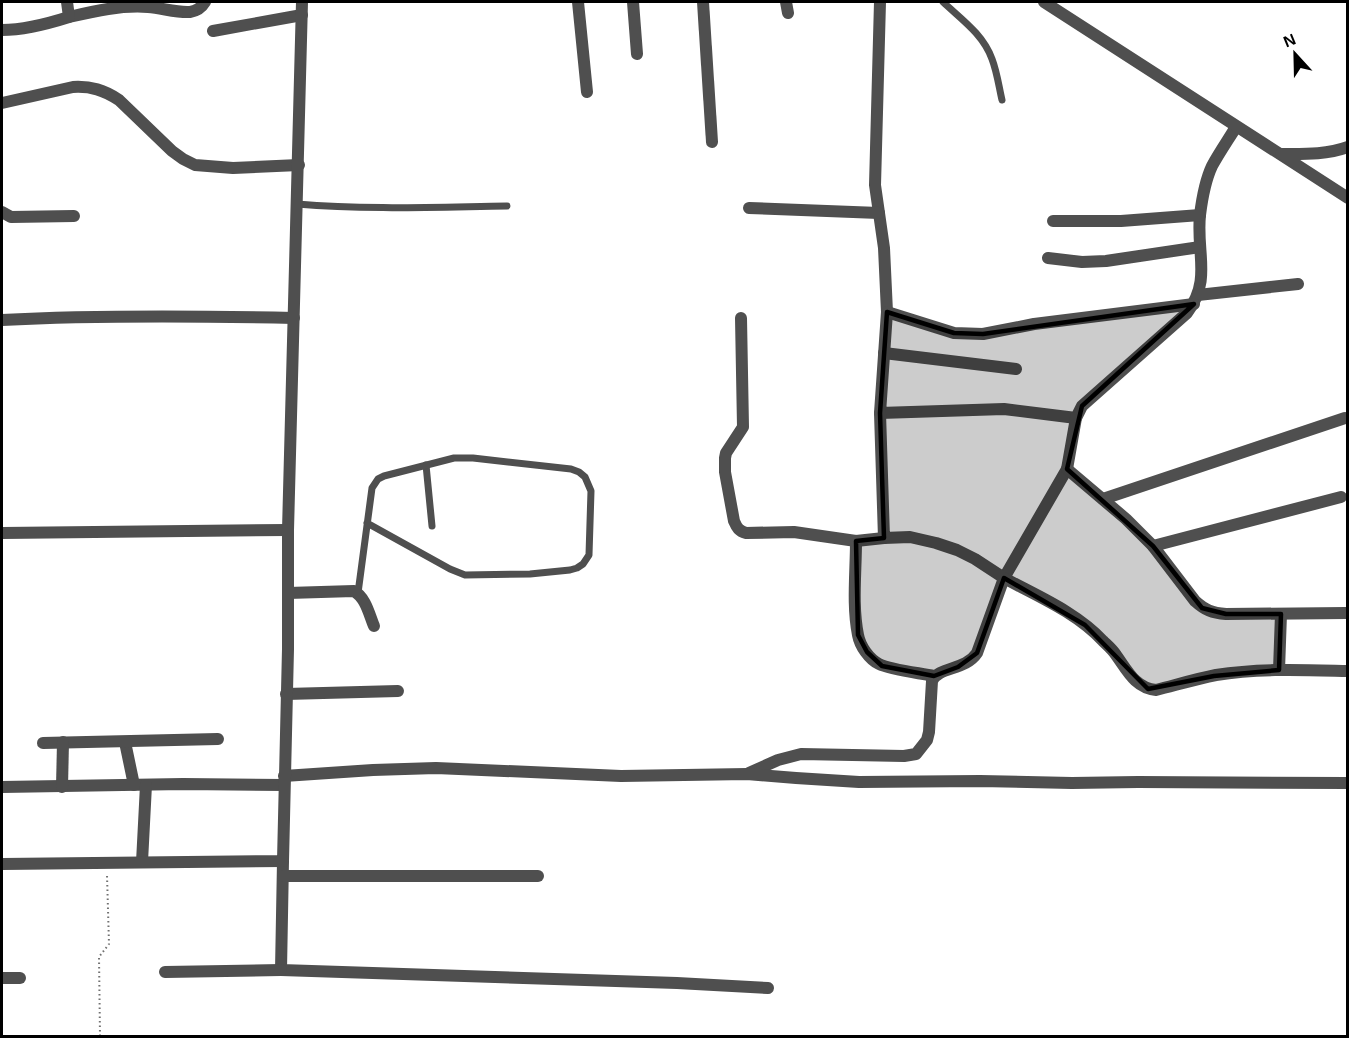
<svg xmlns="http://www.w3.org/2000/svg" width="1349" height="1038" font-family="Arial,sans-serif">
	<style>
		.lines { fill: none; stroke-linecap: round; stroke-linejoin: round }
		.path { stroke: #717171; stroke-width: 2; stroke-dasharray: 1.5 3; stroke-linecap: butt }
		.service { stroke: #4f4f4f; stroke-width: 7 }
		.minor { stroke: #4f4f4f; stroke-width: 12 }
		.tertiary { stroke: #4f4f4f; stroke-width: 12 }
		.marked { fill: #000; fill-opacity: 0.2; stroke: #000; stroke-width: 4.5; stroke-linejoin: round }
	</style>
	<rect width="100%" height="100%" fill="#fff"/>
	<g class="lines">
		<!-- path -->
		<path class="path" d="M100,1036L99,957L109,944L107,875"/>
		<!-- service -->
		<g class="service">
			<path d="M943,2C961,19 983,34 992,59C997,72 999,87 1002,100"/>
			<path d="M297,204C367,210 437,207 507,206"/>
			<path d="M426,465L432,526"/>
			<path d="M358,593L372,488L378,479L384,476L454,458H473L571,469L579,472L585,477L591,491L589,555L583,564L577,568L570,570L530,574L465,575L450,569L367,523"/>
		</g>
		<!-- minor -->
		<g class="minor">
			<path d="M578,2L587,92"/>
			<path d="M633,2L637,54"/>
			<path d="M703,2L712,142"/>
			<path d="M786,2L788,13"/>
			<path d="M880,2L875,185L884,248L887,312L880,413L1004,409L1076,418L1082,406L1091,398L1187,313C1212,280 1196,253 1200,215C1202,199 1205,181 1212,166C1219,153 1228,140 1236,127"/>
			<path d="M69,17C95,11 121,5 148,7C162,8 177,13 190,12C197,11 202,7 205,2"/>
			<path d="M2,30C25,30 47,24 69,17L67,2"/>
			<path d="M213,31L302,15"/>
			<path d="M2,103L73,87C91,86 104,90 119,100L172,151L183,159L195,165L233,168L299,165"/>
			<path d="M749,208L879,213"/>
			<path d="M2,212L11,217L74,216"/>
			<path d="M1053,221H1121L1200,215"/>
			<path d="M1048,258L1082,262L1106,261L1200,247"/>
			<path d="M1198,295L1298,284"/>
			<path d="M887,312L954,333L983,334L1034,324L1194,304"/>
			<path d="M741,318L743,427L726,453L725,458V472L734,521C737,528 739,531 746,533L794,532L856,541L884,538"/>
			<path d="M2,320C99,315 196,316 294,318"/>
			<path d="M884,353L1016,369"/>
			<path d="M1076,418L1067,469L1004,578C1037,596 1076,612 1103,641C1107,645 1112,649 1116,655C1127,670 1135,688 1156,690C1176,685 1196,679 1216,675C1259,668 1304,670 1348,671"/>
			<path d="M1067,469L1126,519L1153,546L1195,601C1205,610 1212,613 1226,614L1346,613"/>
			<path d="M1103,499L1345,418"/>
			<path d="M2,533L288,530"/>
			<path d="M856,541C856,572 852,605 858,635C860,646 869,659 879,664C891,670 920,673 934,676"/>
			<path d="M1153,546L1341,497"/>
			<path d="M288,593L354,591C366,598 369,614 374,626"/>
			<path d="M1279,670L1281,614"/>
			<path d="M286,694L398,691"/>
			<path d="M125,742L134,785"/>
			<path d="M43,743L218,739"/>
			<path d="M749,773L778,760L801,754L904,756L916,754L927,740L929,732L932,681C939,666 965,671 977,653L1004,578L975,559L957,550L936,543L910,537L884,538L880,413"/>
			<path d="M284,776L373,770L436,768L621,776L747,774L796,778L859,782L980,781L1072,783L1138,782L1348,783"/>
			<path d="M2,787L183,784L284,785"/>
			<path d="M62,787L63,742"/>
			<path d="M283,861L281,970L677,983L768,988"/>
			<path d="M142,862L146,785"/>
			<path d="M2,864L283,861L288,649V530L302,2"/>
			<path d="M283,876H538"/>
			<path d="M165,972L281,970"/>
			<path d="M2,978H20"/>
		</g>
		<!-- tertiary -->
		<g class="tertiary">
			<path d="M1044,2L1348,198"/>
			<path d="M1281,154C1303,154 1326,155 1348,147"/>
		</g>
	</g>
	<!-- marked area -->
	<path class="marked" d="M1194,304L1082,406L1067,469L1153,546L1202,608L1226,614H1281L1279,670L1214,676L1148,689L1085,625L1004,578L977,653L958,667L934,676L882,666L867,652L858,635L856,541L884,538L880,413L887,312L954,333L983,334Z"/>
	<!-- border -->
	<rect width="1349" height="1038" fill="none" stroke="#000000" stroke-width="6"/>
	<!-- north arrow -->
	<g transform="translate(1295 54) rotate(338)" stroke="#ffffff" stroke-width="4.5" paint-order="stroke">
	<path d="M0-4.5L10 22L0 15L-10 22Z" fill="#000000"/>
	<text y="-9" font-size="16" font-weight="bold" text-anchor="middle" fill="#000000">N</text>
	</g>
</svg>
